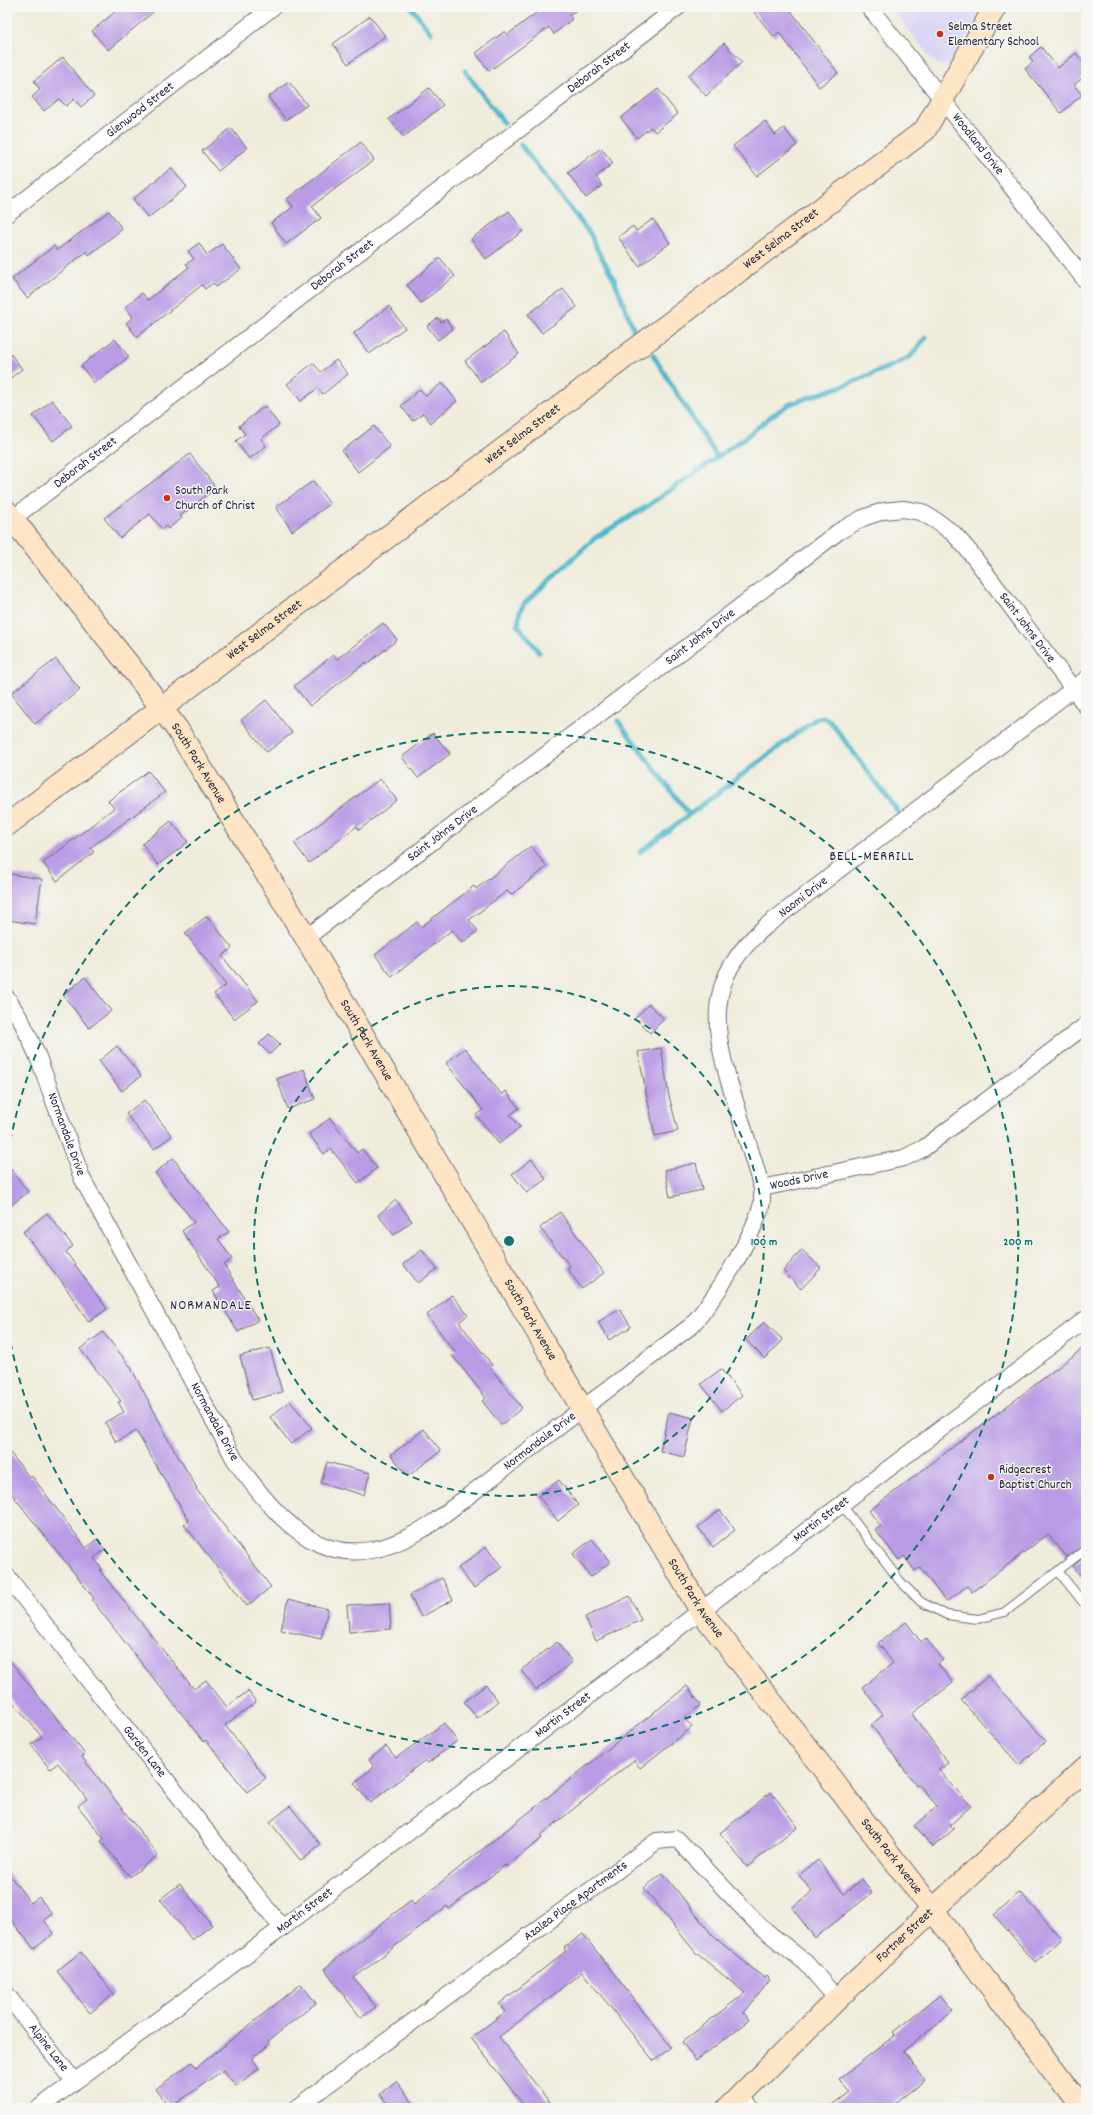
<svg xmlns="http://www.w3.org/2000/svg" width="1093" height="2115" font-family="Dekko,sans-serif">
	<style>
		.built { fill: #dcd6f6 }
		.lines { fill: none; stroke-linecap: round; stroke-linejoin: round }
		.stream { stroke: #4eb8cc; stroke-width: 5 }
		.building { fill: #b99be5 }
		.lane-casing { stroke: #6a6973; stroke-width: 10 }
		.street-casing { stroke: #6a6973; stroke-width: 18 }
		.secondary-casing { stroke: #6a6973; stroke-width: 24 }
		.lane { stroke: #fff; stroke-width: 8 }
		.street { stroke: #fff; stroke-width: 16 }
		.secondary { stroke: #fde5c5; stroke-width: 22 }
		.ring { fill: none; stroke: #0f766e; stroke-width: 2; stroke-dasharray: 7 5 }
		.poi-dot { fill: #c8321e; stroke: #f6f6f2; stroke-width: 1.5 }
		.labels { text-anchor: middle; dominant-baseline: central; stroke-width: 3; stroke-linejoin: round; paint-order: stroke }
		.poi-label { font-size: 13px; fill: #22223b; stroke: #f6f6f2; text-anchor: start }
		.street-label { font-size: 13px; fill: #22223b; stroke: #f6f6f2 }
		.neighbourhood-label { font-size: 14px; letter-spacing: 1px; fill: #22223b; stroke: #f6f6f2 }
		.centre { fill: #0f766e; stroke: #f6f6f2; stroke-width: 2 }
		.ring-label { font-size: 12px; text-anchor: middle; font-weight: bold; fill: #0f766e; stroke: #f6f6f2; stroke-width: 3; stroke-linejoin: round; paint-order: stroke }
	</style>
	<rect width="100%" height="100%" fill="#f6f6f2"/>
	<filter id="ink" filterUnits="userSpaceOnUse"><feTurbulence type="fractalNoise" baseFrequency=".025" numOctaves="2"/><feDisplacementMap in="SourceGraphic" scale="8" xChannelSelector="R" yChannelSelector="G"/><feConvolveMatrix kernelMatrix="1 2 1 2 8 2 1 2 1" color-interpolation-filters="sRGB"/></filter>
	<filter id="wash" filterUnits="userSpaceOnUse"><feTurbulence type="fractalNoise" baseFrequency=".012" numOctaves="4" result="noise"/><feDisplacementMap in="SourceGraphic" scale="16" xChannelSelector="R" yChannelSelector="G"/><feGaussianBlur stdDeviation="0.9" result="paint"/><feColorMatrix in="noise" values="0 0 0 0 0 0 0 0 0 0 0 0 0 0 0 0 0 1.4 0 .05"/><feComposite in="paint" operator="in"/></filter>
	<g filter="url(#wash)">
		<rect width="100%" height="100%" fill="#efecdb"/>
		<!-- built -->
		<path class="built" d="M890,7H983L950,65L942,66L934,62Z"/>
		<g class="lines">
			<!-- stream -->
			<g class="stream">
				<path d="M411,7L431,33"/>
				<path d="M465,71L504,123"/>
				<path d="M521,145L591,235L594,244L614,279L634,330"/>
				<path d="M653,355L716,456"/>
				<path d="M539,652L518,625L520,611L524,604L595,538L646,507L746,437L771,416L790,404L848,384L898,363L911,356L926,337"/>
				<path d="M618,721L689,814"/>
				<path d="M640,852L817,718L824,717L830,721L898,812"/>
			</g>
		</g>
		<g id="blocks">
			<!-- building -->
			<g class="building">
				<path d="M121,7H159L108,50L92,31Z"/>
				<path d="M544,7H581L569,15L572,19L554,34L549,27L489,71L476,53L505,31L507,35Z"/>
				<path d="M750,7H788L838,73L819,87L779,32L774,37Z"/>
				<path d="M370,16L385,36L348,64L333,44Z"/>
				<path d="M724,43L742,62L706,96L688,76Z"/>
				<path d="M1041,47L1058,68L1076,53L1086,65V75L1074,85L1082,95L1061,113L1025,69L1033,62L1029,57Z"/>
				<path d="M63,57L94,96L81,107L74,99L66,106L59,99L44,111L32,97L40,90L34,81Z"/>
				<path d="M289,82L307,105L286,120L268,97Z"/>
				<path d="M429,88L443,105L404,137L389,119Z"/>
				<path d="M658,89L678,114L655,132L651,127L637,138L621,118Z"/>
				<path d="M765,121L775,135L784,128L797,145L757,176L733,146Z"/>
				<path d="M231,128L247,148L218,171L202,151Z"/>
				<path d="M361,142L374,160L312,206L321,218L286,244L271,223L293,207L287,199Z"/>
				<path d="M601,148L613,163L596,177L602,186L586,198L568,173Z"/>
				<path d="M171,168L187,187L148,218L133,199Z"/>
				<path d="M109,211L122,229L89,255L87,251L27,298L12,279L54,246L57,250Z"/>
				<path d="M509,211L523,231L486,259L471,239Z"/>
				<path d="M653,219L670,243L639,266L618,237L633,226L636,231Z"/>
				<path d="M199,243L207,255L222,244L241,269L216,287L213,283L205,289L202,285L137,337L126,323L133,317L125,307L142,293L148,300L189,267L186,264L194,259L188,251Z"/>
				<path d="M440,258L455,276L421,303L407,285Z"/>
				<path d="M563,289L577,307L542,333L528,314Z"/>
				<path d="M389,306L405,328L369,354L354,333Z"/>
				<path d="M438,318L441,322L446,319L453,329L438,340L427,326Z"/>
				<path d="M504,332L519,354L481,382L465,361Z"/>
				<path d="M115,339L129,357L94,383L81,366Z"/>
				<path d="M7,349L22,369L7,381Z"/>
				<path d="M336,360L348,374L323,394L318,388L301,401L287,384L313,363L321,372Z"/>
				<path d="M442,383L457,401L431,423L423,413L413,421L401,406L420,389L426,396Z"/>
				<path d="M52,400L72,426L53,441L33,416Z"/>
				<path d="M265,406L279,425L261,439L266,446L249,459L236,441L245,434L239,426Z"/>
				<path d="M374,426L390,447L358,472L342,451Z"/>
				<path d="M190,454L216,488L180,516L182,518L168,529L166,526L162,529L150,514L120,538L104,518Z"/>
				<path d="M313,481L330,504L292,531L276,507Z"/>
				<path d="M383,623L397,640L367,664L366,662L310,706L294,686L333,655L337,659Z"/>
				<path d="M56,659L80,690L35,724L11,693Z"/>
				<path d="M266,700L292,733L267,752L241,720Z"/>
				<path d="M433,733L450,754L418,778L402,757Z"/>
				<path d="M148,771L165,792L90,848L94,852L57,881L43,863L114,808L108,801Z"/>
				<path d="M380,779L397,800L359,830L357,826L309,863L294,843Z"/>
				<path d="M171,821L188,842L158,865L142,844Z"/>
				<path d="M531,846L547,867L511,895L507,891L469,920L478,931L462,943L452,930L392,977L375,955L417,922L421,927L474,886L476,889Z"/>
				<path d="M10,874L42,879L35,924L7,920V892Z"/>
				<path d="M207,916L232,948L222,956L258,1001L234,1019L214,994L226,985L185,933Z"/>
				<path d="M85,977L111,1011L89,1028L63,995Z"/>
				<path d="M649,1004L664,1019L650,1033L635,1018Z"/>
				<path d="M269,1034L280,1044L270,1054L259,1044Z"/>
				<path d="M117,1046L141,1076L122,1091L99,1061Z"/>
				<path d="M465,1048L502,1095L506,1091L519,1108L510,1115L520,1127L499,1144L476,1115L483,1110L446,1063Z"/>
				<path d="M661,1048L669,1096L678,1131L655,1136L638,1052Z"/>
				<path d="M304,1069L315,1099L288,1109L277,1079Z"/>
				<path d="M144,1100L172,1136L154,1149L126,1114Z"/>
				<path d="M330,1118L357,1153L362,1149L377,1168L358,1183L331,1149L324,1154L309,1134Z"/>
				<path d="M173,1158L229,1232L218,1239L232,1259L224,1265L258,1320L238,1332L213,1291L220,1287L182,1231L194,1222L155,1173Z"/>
				<path d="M532,1159L546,1179L527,1193L512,1174Z"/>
				<path d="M696,1163L702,1190L670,1197L665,1170Z"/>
				<path d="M7,1164L28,1192L7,1208Z"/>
				<path d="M396,1200L412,1221L394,1235L378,1215Z"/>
				<path d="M560,1212L604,1273L582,1289L567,1268L570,1266L540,1228Z"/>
				<path d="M47,1213L73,1246L66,1252L107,1309L89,1322L62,1282L23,1232Z"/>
				<path d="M422,1250L437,1269L418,1283L403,1264Z"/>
				<path d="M802,1250L821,1268L801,1289L783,1271Z"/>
				<path d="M452,1295L468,1315L459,1322L492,1365L490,1367L522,1408L501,1425L482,1401L486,1398L452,1355L455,1352L427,1315Z"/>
				<path d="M620,1309L631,1327L609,1340L598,1322Z"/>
				<path d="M764,1322L783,1340L765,1359L746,1340Z"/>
				<path d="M103,1332L130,1366L164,1430L163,1431L197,1488L196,1489L271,1587L247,1606L184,1524L189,1521L136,1431L116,1442L105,1422L124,1412L118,1402L121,1401L80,1349Z"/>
				<path d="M1086,1346V1544L1067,1557L1048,1534L972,1592L967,1586L946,1602L920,1567L915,1571L904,1556L899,1560L875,1530L881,1526L869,1511Z"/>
				<path d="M270,1348L282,1392L252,1400L240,1356Z"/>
				<path d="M721,1369L742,1395L722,1411L701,1384Z"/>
				<path d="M290,1401L312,1428L291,1444L270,1417Z"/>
				<path d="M669,1412L693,1418L684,1457L660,1451Z"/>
				<path d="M424,1429L441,1451L408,1476L391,1455Z"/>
				<path d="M7,1449L30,1478L32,1476L86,1548L97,1539L105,1550L94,1558L102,1569L100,1571L194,1689L206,1680L227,1707L248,1691L256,1702L225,1725L266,1778L247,1792L206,1740L204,1742L120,1636L92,1600L94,1598L7,1488Z"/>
				<path d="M327,1462L370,1473L364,1495L321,1483Z"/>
				<path d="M559,1480L578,1505L558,1521L538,1496Z"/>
				<path d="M720,1510L735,1530L713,1547L698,1527Z"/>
				<path d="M592,1539L610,1562L591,1577L573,1554Z"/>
				<path d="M486,1547L502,1567L474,1588L458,1568Z"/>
				<path d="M1086,1556V1583L1073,1566Z"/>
				<path d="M442,1578L453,1600L421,1617L410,1595Z"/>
				<path d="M630,1596L641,1620L596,1641L585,1617Z"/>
				<path d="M288,1599L328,1609L321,1639L281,1630Z"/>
				<path d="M389,1603L391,1629L349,1632L347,1605Z"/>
				<path d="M906,1622L921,1642L926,1638L943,1660L938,1664L953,1683L912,1714L948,1763L939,1770L971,1806L950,1825L954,1829L933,1847L914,1826L937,1806L919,1785L917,1786L871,1725L883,1715L862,1687L893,1663L878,1643Z"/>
				<path d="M557,1642L572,1662L536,1690L521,1670Z"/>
				<path d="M7,1657L85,1754L82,1757L158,1855L130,1877L101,1841L104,1839L78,1806L87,1799L58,1763L50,1769L31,1745L42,1737L7,1695Z"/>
				<path d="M988,1676L1046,1741L1019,1765L961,1700Z"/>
				<path d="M486,1685L498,1701L477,1718L464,1702Z"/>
				<path d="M687,1686L701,1705L684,1718L692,1727L640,1768L634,1760L540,1836L542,1838L506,1867L505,1865L449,1909L447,1906L354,1978L376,2007L361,2018L324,1969L411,1900L414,1904Z"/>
				<path d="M444,1723L457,1741L428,1763L425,1760L370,1803L354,1783L374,1767L369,1760L386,1746L396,1758Z"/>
				<path d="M771,1792L798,1827L747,1867L720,1833Z"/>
				<path d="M290,1806L321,1845L301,1861L270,1822Z"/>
				<path d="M818,1860L844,1894L862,1879L872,1893L815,1938L792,1908L812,1892L799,1875Z"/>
				<path d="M7,1872L31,1903L39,1897L52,1914L44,1920L54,1933L34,1949L7,1915Z"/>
				<path d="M663,1873L713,1936L764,1978L766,1976L770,1980L744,2013L749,2020L696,2061L682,2042L745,1993L695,1952L644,1888Z"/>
				<path d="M180,1884L212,1925L192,1940L160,1899Z"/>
				<path d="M1020,1892L1062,1939L1035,1962L994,1915Z"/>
				<path d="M583,1934L671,2047L654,2061L582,1972L499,2037L554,2108H526L471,2038L505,2012L499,2004L566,1951L564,1948Z"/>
				<path d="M81,1952L114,1994L90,2013L57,1971Z"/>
				<path d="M301,1984L316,2003L268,2041L270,2044L252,2058L259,2068L236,2086L223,2070L170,2108L156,2089L192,2062L196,2068Z"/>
				<path d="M940,1995L953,2011L903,2051L925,2080L889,2108H828L849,2092L839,2079L895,2035L893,2032Z"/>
				<path d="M396,2081L417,2108H390L380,2094Z"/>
			</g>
		</g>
	</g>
	<g filter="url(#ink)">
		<use href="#blocks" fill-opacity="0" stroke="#6a6973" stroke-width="1"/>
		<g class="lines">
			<defs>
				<g id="lane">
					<path d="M842,1505L900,1581L921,1602L947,1615L978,1619L1005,1612L1086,1549"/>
					<path d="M1058,1571L1086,1606"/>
				</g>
				<g id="street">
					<path id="s1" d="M869,7L1086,281"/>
					<path id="s2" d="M7,214L273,7"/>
					<path id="s3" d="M7,523L678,7"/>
					<path id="s4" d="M306,938L838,532L863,518L883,511L903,509L921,512L938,522L954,534L969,551L1086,706"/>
					<path id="s5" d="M7,998L22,1022L38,1057L82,1178L235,1460C291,1539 340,1585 434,1522L691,1326C716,1298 748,1245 760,1210C763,1203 762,1195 762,1188C753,1159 744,1130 735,1101C712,1029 703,979 766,926L1086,679"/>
					<path id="s6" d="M762,1188L904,1158L924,1148L1086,1025"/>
					<path id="s7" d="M7,1576L282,1928"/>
					<path id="s8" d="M7,1995L74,2081"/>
					<path d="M741,2094L751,2108"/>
					<path id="s9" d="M39,2108L282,1928L1086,1319"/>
					<path id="s10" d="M296,2108L657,1841L677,1839L761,1927L806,1963L837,1999"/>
				</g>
				<g id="secondary">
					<path id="s11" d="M7,512L136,674L177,729L306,938L701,1611L932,1909L1082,2108"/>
					<path id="s12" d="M7,825L925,130L995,7"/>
					<path id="s13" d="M728,2108L837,1999L1086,1767"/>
				</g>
			</defs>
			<!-- lane casing -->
			<use href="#lane" class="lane-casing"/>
			<!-- street casing -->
			<use href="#street" class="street-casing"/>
			<!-- secondary casing -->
			<use href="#secondary" class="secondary-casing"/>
			<!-- lane -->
			<use href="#lane" class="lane"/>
			<!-- street -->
			<use href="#street" class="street"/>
			<!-- secondary -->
			<use href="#secondary" class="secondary"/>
		</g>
	</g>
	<!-- distance rings -->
	<g class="ring">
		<circle cx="509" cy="1241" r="255"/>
		<path d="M8 1153A509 509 0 1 1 8 1329"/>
	</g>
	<!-- markers -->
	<g class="poi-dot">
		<circle cx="940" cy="34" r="4"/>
		<circle cx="167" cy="498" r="4"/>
		<circle cx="991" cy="1477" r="4"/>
	</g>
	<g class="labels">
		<!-- poi labels -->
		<g class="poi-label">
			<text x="948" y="27">Selma Street<tspan x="948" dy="15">Elementary School</tspan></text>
			<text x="175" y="491">South Park<tspan x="175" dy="15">Church of Christ</tspan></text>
			<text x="999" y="1470">Ridgecrest<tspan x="999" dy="15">Baptist Church</tspan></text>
		</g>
		<!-- street labels -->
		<g class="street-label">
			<text stroke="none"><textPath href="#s3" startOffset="747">Deborah Street</textPath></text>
			<text stroke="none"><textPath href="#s2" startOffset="169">Glenwood Street</textPath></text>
			<text stroke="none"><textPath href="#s1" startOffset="175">Woodland Drive</textPath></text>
			<text stroke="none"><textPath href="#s12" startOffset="971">West Selma Street</textPath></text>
			<text stroke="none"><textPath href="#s3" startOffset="423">Deborah Street</textPath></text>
			<text stroke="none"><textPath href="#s12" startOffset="647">West Selma Street</textPath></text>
			<text stroke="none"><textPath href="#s3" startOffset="99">Deborah Street</textPath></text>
			<text stroke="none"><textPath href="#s4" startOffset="916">Saint Johns Drive</textPath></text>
			<text stroke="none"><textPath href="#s12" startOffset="323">West Selma Street</textPath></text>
			<text stroke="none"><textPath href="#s4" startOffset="496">Saint Johns Drive</textPath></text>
			<text stroke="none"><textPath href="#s11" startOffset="316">South Park Avenue</textPath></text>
			<text stroke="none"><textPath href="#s4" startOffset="172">Saint Johns Drive</textPath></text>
			<text stroke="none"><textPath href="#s5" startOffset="1571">Naomi Drive</textPath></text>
			<text stroke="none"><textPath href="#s11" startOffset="640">South Park Avenue</textPath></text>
			<text stroke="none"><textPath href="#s5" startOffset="149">Normandale Drive</textPath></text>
			<text stroke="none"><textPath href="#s6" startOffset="38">Woods Drive</textPath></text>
			<text stroke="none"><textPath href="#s11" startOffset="964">South Park Avenue</textPath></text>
			<text stroke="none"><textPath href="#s5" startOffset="473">Normandale Drive</textPath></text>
			<text stroke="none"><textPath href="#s5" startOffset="892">Normandale Drive</textPath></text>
			<text stroke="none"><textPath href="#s9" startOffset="979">Martin Street</textPath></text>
			<text stroke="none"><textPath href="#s11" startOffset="1288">South Park Avenue</textPath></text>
			<text stroke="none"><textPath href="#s9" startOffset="655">Martin Street</textPath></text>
			<text stroke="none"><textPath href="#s7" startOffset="223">Garden Lane</textPath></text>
			<text stroke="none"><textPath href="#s11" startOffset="1612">South Park Avenue</textPath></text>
			<text stroke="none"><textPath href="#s10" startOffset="348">Azalea Place Apartments</textPath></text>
			<text stroke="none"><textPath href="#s9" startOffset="331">Martin Street</textPath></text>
			<text stroke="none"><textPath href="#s13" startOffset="247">Fortner Street</textPath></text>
			<text stroke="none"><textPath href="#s8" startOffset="67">Alpine Lane</textPath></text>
		</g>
		<!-- neighbourhood labels -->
		<g class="neighbourhood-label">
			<text x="872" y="857">BELL-MERRILL</text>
			<text x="211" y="1306">NORMANDALE</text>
		</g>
	</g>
	<circle cx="509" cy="1241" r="6" class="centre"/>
	<g class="ring-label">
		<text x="764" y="1245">100 m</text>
		<text x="1018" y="1245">200 m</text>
	</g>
	<!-- margin -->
	<rect width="1093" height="2115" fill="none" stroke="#f6f6f2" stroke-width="24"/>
</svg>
